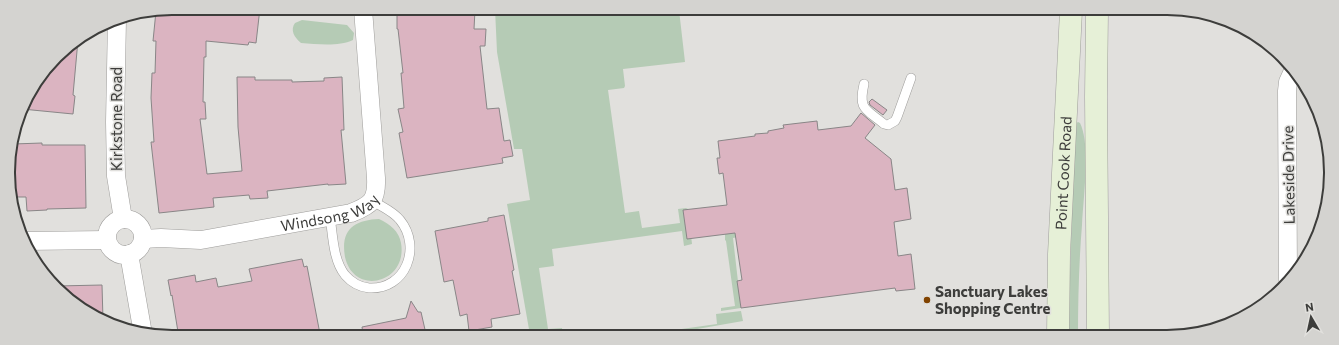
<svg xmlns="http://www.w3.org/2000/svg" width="1339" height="345" font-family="Commissioner,sans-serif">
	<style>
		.green { fill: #b5cbb5 }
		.building { fill: #dbb4c1; stroke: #898687 }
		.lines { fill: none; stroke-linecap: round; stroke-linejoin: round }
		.service-casing { stroke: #9e9d9b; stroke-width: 10 }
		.minor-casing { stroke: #9e9d9b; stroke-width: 19 }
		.secondary-casing { stroke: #9e9d9b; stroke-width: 23 }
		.service { stroke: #fff; stroke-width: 9 }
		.minor { stroke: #fff; stroke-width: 18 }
		.secondary { stroke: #e6f0d7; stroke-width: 22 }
		.poi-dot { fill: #814300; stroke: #e1e0dd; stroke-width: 1.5 }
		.labels { text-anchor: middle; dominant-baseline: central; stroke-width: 3; stroke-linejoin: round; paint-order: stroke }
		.street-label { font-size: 15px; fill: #3d3d3b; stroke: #e1e0dd }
		.poi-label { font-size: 15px; font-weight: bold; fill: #3d3d3b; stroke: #e1e0dd; text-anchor: start }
		.rim { fill: none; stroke: #3d3d3b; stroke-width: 2 }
	</style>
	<rect width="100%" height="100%" fill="#e1e0dd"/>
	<!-- green -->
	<g class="green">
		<path d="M495,9L679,10L685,62L623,69L625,86L624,88L608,90L625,213L639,211L642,228L680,223L678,209L686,208L688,209L692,244L684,246L682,231L552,249L554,266L539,268L548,329L562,328L563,335H530L507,204L530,200L522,149H514L497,52Z"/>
		<path d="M302,20L347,25L354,33L353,40C338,47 317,44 301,43C294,37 290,30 295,23Z"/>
		<path d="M1078,122L1080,123C1091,145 1083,199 1082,225C1079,262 1078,299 1078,335H1068L1075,124Z"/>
		<path d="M379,219C390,224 399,231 401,243C408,283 354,297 345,257C340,229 355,220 379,219Z"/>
		<path d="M737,229L738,237L733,238L741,308L721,311V308L735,306L726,241L725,240V234Z"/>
		<path d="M741,311L743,321L663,335H639L717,324L716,314Z"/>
	</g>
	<!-- building -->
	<g class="building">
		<path d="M172,8H260L256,43L249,42L248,45L206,41V57H204L203,102H205L206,119H200L207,174L242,171L238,127L237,77H255V80H292V82L324,81V78L342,77L344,130H341L346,184L328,185V184L267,191L268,198L250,199L249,195L213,198L214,207L159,213L151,142H154L151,98L152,73H155L156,41H153L156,11Z"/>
		<path d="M397,9L475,10L474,29H486L485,46H480L487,109L499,108L504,141L510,140L513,156L502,158L503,163L407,178L399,133L403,132L398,109L404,108L401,73H403L398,29H397Z"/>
		<path d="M78,40L73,95L75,96L73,114L22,109L25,100L64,49Z"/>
		<path d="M872,99L887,110L883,115L870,105L869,102Z"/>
		<path d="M861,113L875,125L865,138L891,159L895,190L907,188L911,219L894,222L898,256L911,254L915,289L896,291L895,288L741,308L737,281L742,280L735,233L687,239L683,210L727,205L723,173L719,174L717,158H720L718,141L755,136V134L768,133V131L784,128L783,125L817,121L818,130L851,126Z"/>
		<path d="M42,143V145H85L86,208L47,209V210L27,211L26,197H13L8,162L13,144Z"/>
		<path d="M504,215L514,270L512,271L520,314L491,319L492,327L469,331L467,314L460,316L453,280L444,282L435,231L488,221V218Z"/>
		<path d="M302,259L304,267L307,266L320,334H183V331L178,332L172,295L171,296L168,280L195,275L196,282L216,278L218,287L252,281L249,269Z"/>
		<path d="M102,285L103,320L90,315L57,286Z"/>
		<path d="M411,301L418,312H421L426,334H363L362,327L406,318Z"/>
	</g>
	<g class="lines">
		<defs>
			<g id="service">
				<path d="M864,84C858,110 866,109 884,124L888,125L895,121L897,117L911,78"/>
				<path d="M330,217C333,236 333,260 345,275C351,282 360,287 369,288C406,290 422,247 400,220C393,211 382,207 373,201"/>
			</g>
			<g id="minor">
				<path d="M117,19L115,122L116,176L123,219"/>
				<circle cx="125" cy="237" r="18"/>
				<path id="s1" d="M143,239L161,238L201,240L351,213C372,205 377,200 376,178L363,9"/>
				<path d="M25,241L107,240"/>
				<path d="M129,254L143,334"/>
				<path d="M1288,280L1287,91L1288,82L1293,71"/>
			</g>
			<g id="secondary">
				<path d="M1097,11L1096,97L1098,335"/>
				<path id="s2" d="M1058,335L1059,254L1071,11"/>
			</g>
		</defs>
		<!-- service casing -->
		<use href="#service" class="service-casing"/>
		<!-- minor casing -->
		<use href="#minor" class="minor-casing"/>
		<!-- secondary casing -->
		<use href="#secondary" class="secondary-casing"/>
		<!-- service -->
		<use href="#service" class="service"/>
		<!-- minor -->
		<use href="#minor" class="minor"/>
		<!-- secondary -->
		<use href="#secondary" class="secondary"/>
	</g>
	<!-- markers -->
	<circle class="poi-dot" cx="927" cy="300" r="4"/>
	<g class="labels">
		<!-- street labels -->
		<g class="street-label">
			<text transform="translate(116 119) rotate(-90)">Kirkstone Road</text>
			<text stroke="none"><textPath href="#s2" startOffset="162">Point Cook Road</textPath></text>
			<text transform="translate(1288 175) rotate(-91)">Lakeside Drive</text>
			<text stroke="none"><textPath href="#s1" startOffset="190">Windsong Way</textPath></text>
		</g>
		<!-- poi labels -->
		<g class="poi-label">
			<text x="935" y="291">Sanctuary Lakes<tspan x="935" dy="17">Shopping Centre</tspan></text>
		</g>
	</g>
	<!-- crop -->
	<path d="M0 0H1339V345H0ZM172 15H1167A157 157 0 0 1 1324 172V173A157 157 0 0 1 1167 330H172A157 157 0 0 1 15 173V172A157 157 0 0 1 172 15Z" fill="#d4d3d0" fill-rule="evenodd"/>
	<path class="rim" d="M172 15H1167A157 157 0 0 1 1324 172V173A157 157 0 0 1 1167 330H172A157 157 0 0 1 15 173V172A157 157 0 0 1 172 15Z"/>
	<!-- north arrow -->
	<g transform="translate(1311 317) rotate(351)" stroke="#e1e0dd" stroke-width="3" paint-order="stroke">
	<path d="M0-3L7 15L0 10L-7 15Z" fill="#3d3d3b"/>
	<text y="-6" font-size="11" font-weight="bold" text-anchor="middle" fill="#3d3d3b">N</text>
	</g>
</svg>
